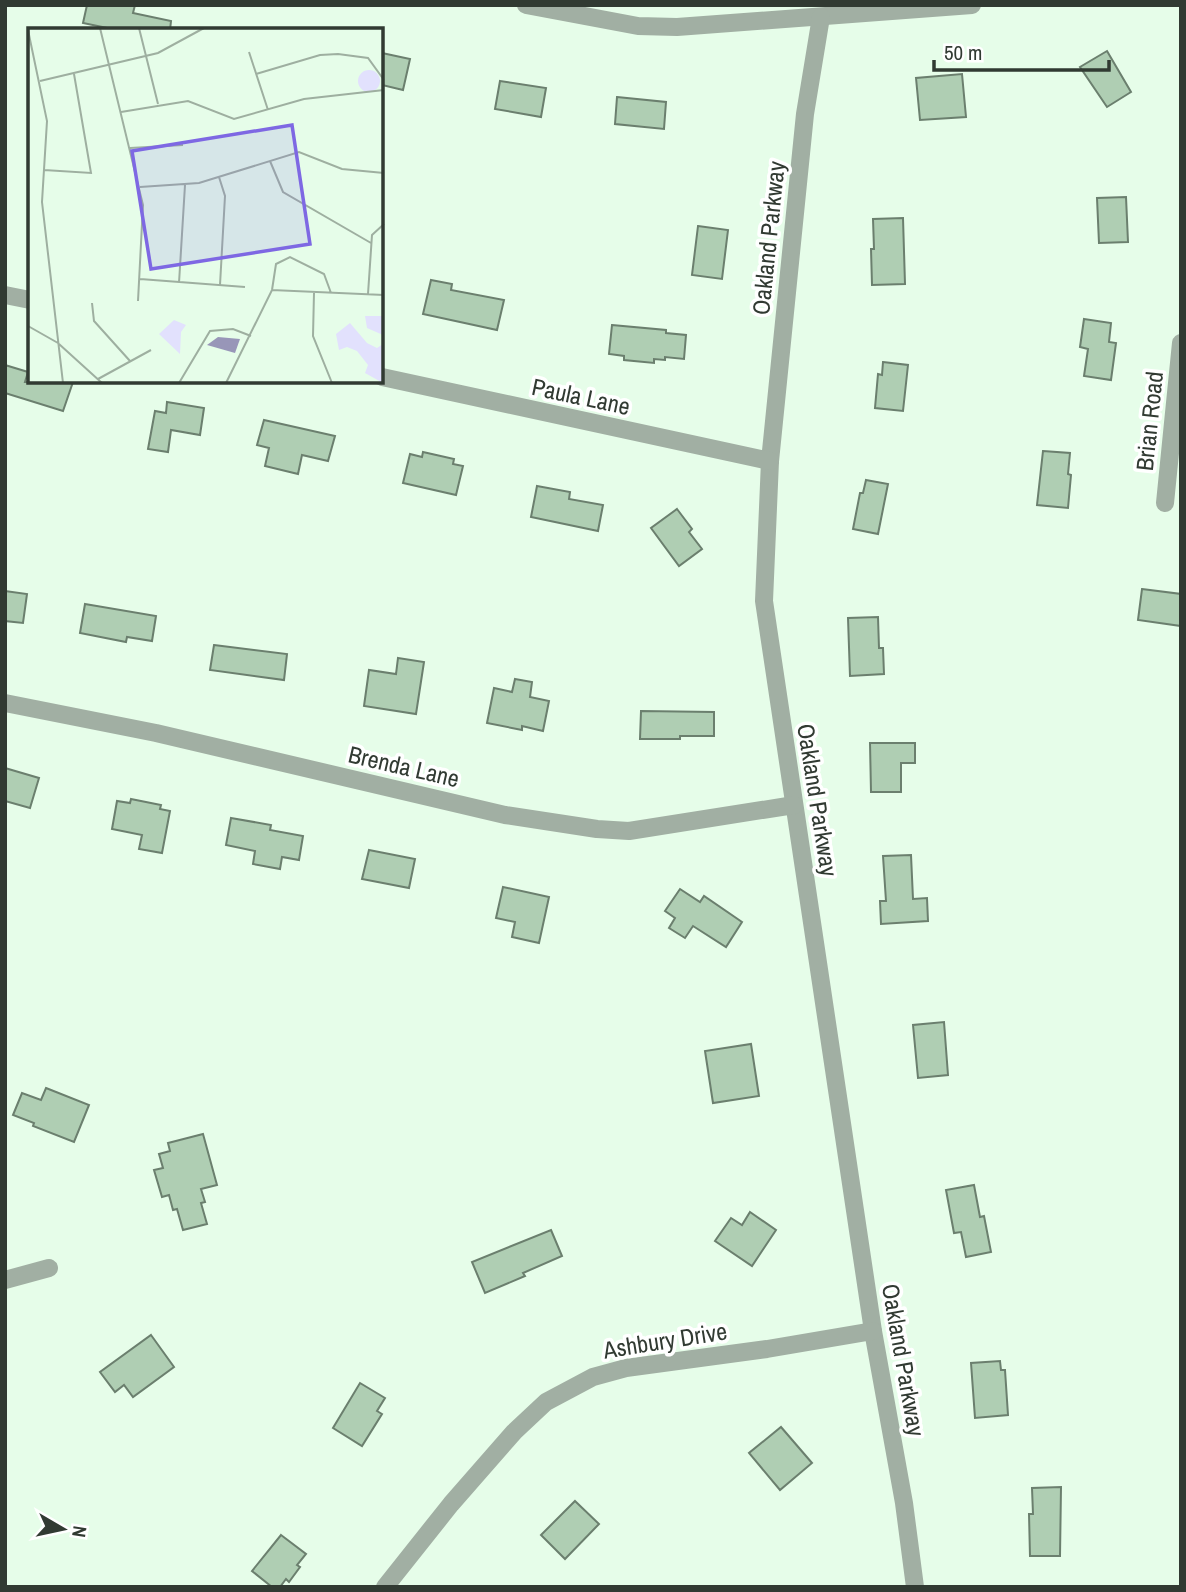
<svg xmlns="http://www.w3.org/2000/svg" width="1186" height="1592" font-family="'Archivo Narrow',sans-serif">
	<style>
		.building { fill: #afceb3; stroke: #6b7f6e; stroke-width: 2 }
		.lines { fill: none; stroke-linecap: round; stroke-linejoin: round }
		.minor { stroke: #a1afa3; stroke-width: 18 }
		.labels { text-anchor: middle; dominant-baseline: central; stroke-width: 7; stroke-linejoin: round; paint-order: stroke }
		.street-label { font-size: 24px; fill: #313a32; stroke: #fff }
		.inset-road { fill: none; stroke: #9eafa0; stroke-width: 2 }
		.view { fill: #7e68e3; fill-opacity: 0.15; stroke: #7e68e3; stroke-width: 3.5 }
		.inset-edge { fill: none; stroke: #313a32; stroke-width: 3.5 }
	</style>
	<rect width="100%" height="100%" fill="#e6fde9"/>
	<!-- building -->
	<g class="building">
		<path d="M87,5H135L133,13L171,21L170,30H117L83,23Z"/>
		<path d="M1107,51L1131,92L1107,107L1080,67Z"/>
		<path d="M382,53L410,59L403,90L382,85Z"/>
		<path d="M962,74L966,117L920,120L916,78Z"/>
		<path d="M500,81L546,88L541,117L495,109Z"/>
		<path d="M617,97L666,102L664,129L615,124Z"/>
		<path d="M1126,197L1128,242L1099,243L1097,198Z"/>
		<path d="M903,218L905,284L872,285L871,249H874L873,219Z"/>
		<path d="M698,226L728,230L722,279L692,275Z"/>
		<path d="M431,280L452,284L451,290L504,300L497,330L423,314Z"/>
		<path d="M1084,319L1111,323L1109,342L1116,343L1111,380L1084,376L1088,349L1080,347Z"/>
		<path d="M612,325L666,330V333L686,335L684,359L665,357V360L654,359V363L624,360V356L609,354Z"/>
		<path d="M883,362L908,365L903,411L875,408L878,374L882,375Z"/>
		<path d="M5,365L28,372L25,382H73L63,411L5,393Z"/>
		<path d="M167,402L204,408L200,435L171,430L168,452L148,449L155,411L166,413Z"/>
		<path d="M264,420L335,436L328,461L302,455L298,474L265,466L269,448L257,445Z"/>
		<path d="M1043,451L1070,453L1068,474L1071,475L1068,508L1037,505Z"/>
		<path d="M423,452L454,459L453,464L463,466L456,495L403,483L410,454L422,457Z"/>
		<path d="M866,480L888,484L878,534L853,529L860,493H863Z"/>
		<path d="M537,486L570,492L569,499L603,505L598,531L531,517Z"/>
		<path d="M677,509L692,529L689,532L702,549L679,566L651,528Z"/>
		<path d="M1142,589L1181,594V626L1138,620Z"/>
		<path d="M5,591L27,594L23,623L5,621Z"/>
		<path d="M85,604L156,616L152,641L127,637L126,642L80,633Z"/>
		<path d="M878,617L879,648H883L884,674L850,676L848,618Z"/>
		<path d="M214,645L287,654L284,680L210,670Z"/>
		<path d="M398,658L424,662L416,714L364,706L369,670L396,674Z"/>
		<path d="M515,679L532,682L530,697L549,701L543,731L522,726V730L487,723L494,688L512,692Z"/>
		<path d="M641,711L714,712V736H680V739H640Z"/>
		<path d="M870,743H915V763H901V792H871Z"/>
		<path d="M5,768L39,778L30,808L5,801Z"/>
		<path d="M131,799L161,805L160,809L170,811L162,853L139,849L142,835L112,829L117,801L130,803Z"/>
		<path d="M231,818L271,825L270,830L303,836L299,860L282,857L280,869L253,864L255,851L226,845Z"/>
		<path d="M369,850L415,859L409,888L362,879Z"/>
		<path d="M911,855L913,899L927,898L928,921L881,924L880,901H886L883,856Z"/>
		<path d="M503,887L549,897L539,943L512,937L515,922L496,918Z"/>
		<path d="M680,889L700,902L704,896L742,922L726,947L693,926L685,938L669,928L675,918L665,911Z"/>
		<path d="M944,1022L948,1075L918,1078L913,1025Z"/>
		<path d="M751,1044L759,1096L713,1103L705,1051Z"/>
		<path d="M46,1088L89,1105L74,1142L33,1126L34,1123L13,1115L22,1093L41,1100Z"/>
		<path d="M203,1134L217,1185L201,1189L205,1202L201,1203L207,1224L183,1230L177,1209L173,1210L169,1195L162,1197L154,1170L163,1168L159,1154L170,1151L168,1143Z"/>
		<path d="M974,1185L980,1217L984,1216L991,1252L966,1257L961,1232L954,1233L946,1190Z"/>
		<path d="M750,1212L776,1230L752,1266L715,1241L731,1218L742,1225Z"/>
		<path d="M551,1230L562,1256L523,1273L525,1276L485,1293L472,1262Z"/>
		<path d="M151,1335L174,1367L133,1397L124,1385L115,1392L100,1372Z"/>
		<path d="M1000,1361L1001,1370H1005L1008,1415L975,1418L971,1363Z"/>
		<path d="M360,1383L385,1398L377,1411L382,1414L362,1446L333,1428Z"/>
		<path d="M781,1427L812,1463L780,1490L749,1453Z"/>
		<path d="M1061,1487L1060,1556H1030L1029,1514H1033L1032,1488Z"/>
		<path d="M575,1501L599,1524L565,1559L541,1535Z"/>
		<path d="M281,1535L306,1554L297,1565L300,1567L289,1582L286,1579L280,1587H272L252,1571Z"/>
	</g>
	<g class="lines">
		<!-- minor -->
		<g class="minor">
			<path d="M526,5L638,26L677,27L972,5"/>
			<path d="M821,17L805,114L770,461L764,601L873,1331L904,1503L915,1587"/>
			<path d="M5,295L30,300"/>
			<path d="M382,377L770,461"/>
			<path d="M1165,503L1181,343"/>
			<path d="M5,703L156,733L505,815L597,829L629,831L794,805"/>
			<path d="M5,1280L49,1268"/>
			<path d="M385,1587L451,1504L514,1432L546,1402L593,1377L626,1368L767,1349L873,1331"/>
		</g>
	</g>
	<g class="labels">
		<!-- street labels -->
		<g class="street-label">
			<text transform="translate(768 238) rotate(-84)">Oakland Parkway</text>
			<text transform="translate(581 396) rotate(12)">Paula Lane</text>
			<text transform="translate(1149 421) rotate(-84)">Brian Road</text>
			<text transform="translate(404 766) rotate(13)">Brenda Lane</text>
			<text transform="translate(818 800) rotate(81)">Oakland Parkway</text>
			<text transform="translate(665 1340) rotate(-9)">Ashbury Drive</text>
			<text transform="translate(904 1360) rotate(80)">Oakland Parkway</text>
		</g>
	</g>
	<!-- overview -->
	<g transform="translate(28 28)">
		<rect width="355" height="355" fill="#e6fde9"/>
		<path d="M330 53a11 11 0 1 1 22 0a11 11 0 1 1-22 0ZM356,288L355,307L339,300L337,288ZM146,292L158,297L153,304L152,326L131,306ZM322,295L339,315L349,320L355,316V355L337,345L340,337L329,323L319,319L311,322L308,306Z" fill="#e2e1fd"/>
		<path d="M190,309L212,311L207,325L179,317Z" fill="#9896b8"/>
		<path class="inset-road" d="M72,0L115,177L110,273M111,0L130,76M0,2L19,93L14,174L35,355M221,24L240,82M228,46L292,27L310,26L340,30L356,52M12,53L130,25L176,0M93,84L160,73L206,91L276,71L356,62M102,120L155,117M242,133L255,164L343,215M16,142L63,145L46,46M191,149L197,168L192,257M112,159L171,155L271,124L314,141L356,145M112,251L217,259M151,255L157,157M244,262L248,236L262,229L296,246L303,265M286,265L285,308L304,355M340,266L344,207L356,196M64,275L66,293L102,333M0,298L30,315M31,316L74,355M70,351L123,322M151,355L182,303L205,301L223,308M198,355L244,262L356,267"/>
		<path class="view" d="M264,97L282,216L123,241L104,123Z"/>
		<rect width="355" height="355" class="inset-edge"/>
	</g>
	<!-- border -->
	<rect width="1186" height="1592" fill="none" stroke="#313a32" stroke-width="14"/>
	<!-- north arrow -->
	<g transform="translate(63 1529) rotate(99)" stroke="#ffffff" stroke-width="5" paint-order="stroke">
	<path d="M0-5L12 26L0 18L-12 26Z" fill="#313a32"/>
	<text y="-10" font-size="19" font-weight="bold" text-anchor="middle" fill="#313a32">N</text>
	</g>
	<!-- scale -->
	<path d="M934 60v10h175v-10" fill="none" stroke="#313a32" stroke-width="3.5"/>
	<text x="944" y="60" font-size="21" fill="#313a32" stroke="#ffffff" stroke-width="5" paint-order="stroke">50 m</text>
</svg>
